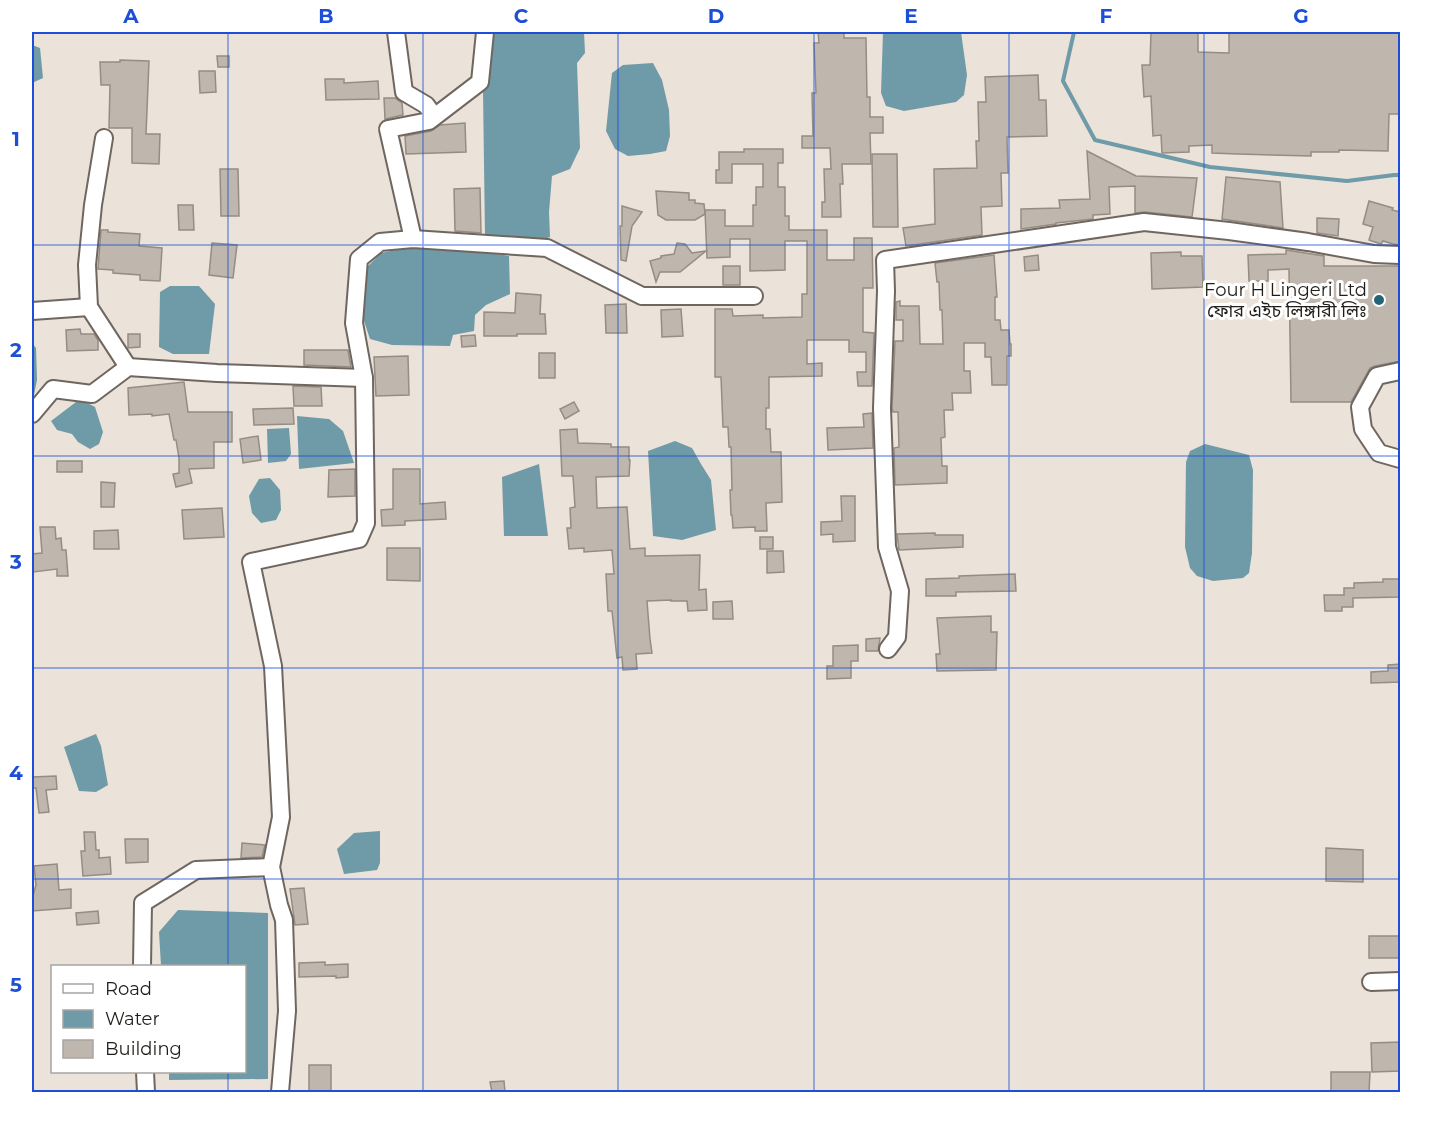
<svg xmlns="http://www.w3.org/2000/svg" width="1432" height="1124" font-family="Montserrat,'Noto Sans Bengali',sans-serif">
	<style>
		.water { fill: #6e9ba7 }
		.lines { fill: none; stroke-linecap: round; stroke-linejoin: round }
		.stream { stroke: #6e9ba7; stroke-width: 4 }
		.building { fill: #bfb6ae; stroke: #958d84; stroke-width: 1.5 }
		.minor-casing { stroke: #6f675f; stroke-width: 20 }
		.minor { stroke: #fff; stroke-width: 16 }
		.grid { fill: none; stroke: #1d4ed8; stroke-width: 1.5; stroke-opacity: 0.55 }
		.poi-dot { fill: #216677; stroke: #fff; stroke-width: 2 }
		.labels { text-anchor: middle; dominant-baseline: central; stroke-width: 6; stroke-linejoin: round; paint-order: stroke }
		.poi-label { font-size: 18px; fill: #211e1a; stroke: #fff; text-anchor: end }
		.neatline { fill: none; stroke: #1d4ed8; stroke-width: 2 }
		.grid-label { font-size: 20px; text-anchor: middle; font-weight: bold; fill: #1d4ed8 }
	</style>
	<rect width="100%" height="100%" fill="#ebe2d9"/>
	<!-- water -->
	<g class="water">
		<path d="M504,32H584L585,53L577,63L580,148L570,169L552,176L549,212L550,237L539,241L485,237L483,89L491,35Z"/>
		<path d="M883,32H961L967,75L964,95L956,102L904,111L886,106L881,93Z"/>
		<path d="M32,45L40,48L43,78L32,83Z"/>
		<path d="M653,63L662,80L669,110L670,136L666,151L650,154L628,156L615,149L606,131L612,73L623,65Z"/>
		<path d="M405,248C440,248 474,249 509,256L510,294L486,305L475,315L474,331L453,335L450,346L392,345L370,339L363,318V288L368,266L381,253Z"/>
		<path d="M170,286H199L215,304L209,354H173L159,347L160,292Z"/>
		<path d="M32,343L36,348L37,380L32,405Z"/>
		<path d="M80,399L95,407L103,432L99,444L90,449L78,442L72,434L57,430L51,421Z"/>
		<path d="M297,416L329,419L343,431L354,463L299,469Z"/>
		<path d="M289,428L291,454L286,461L268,463L267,429Z"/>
		<path d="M675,441L692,448L701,464L711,480L716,530L682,540L653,536L648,451Z"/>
		<path d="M1205,444L1249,455L1253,470L1252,553L1249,573L1243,578L1213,581L1197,576L1190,568L1185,547L1186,462L1190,451Z"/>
		<path d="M539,464L548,536H504L502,477Z"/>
		<path d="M270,478L280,490L281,510L276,520L261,523L252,513L249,496L259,479Z"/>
		<path d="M96,734L101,746L108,785L96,792L79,791L64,747Z"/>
		<path d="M380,831V863L377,870L344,874L337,849L354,833Z"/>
		<path d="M178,910L268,913V1079L169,1080V1072H244V966H161L159,932Z"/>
	</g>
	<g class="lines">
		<!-- stream -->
		<path class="stream" d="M1074,32L1063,81L1095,140L1210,167L1347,181L1394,175H1400"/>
	</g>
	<!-- building -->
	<g class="building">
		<path d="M818,32H844V38H866L867,97H870V117H883V133H870L871,164H842L843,184H840L841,217H822V202H825L824,169H831L830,148H802V136H813L812,93H816L814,43H819Z"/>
		<path d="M1151,32H1198V52L1229,53V32H1401V114H1389L1388,151L1339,150V152H1311V156L1238,154L1212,153V145L1189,146V152L1162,153L1161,135L1153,136L1151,96L1144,97L1142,65H1150Z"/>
		<path d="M217,56H229V67H218Z"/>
		<path d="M120,60L149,61L146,134H160L159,164L132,163V128H109L110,85H101L100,62H120Z"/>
		<path d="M199,71H215L216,92L200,93Z"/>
		<path d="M1038,75L1039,100H1046L1047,136L1007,137L1008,173H1001L1002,206L981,207L982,235L906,246L903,228L935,224L934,169L977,168L976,141H979L978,102H986L985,77Z"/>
		<path d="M325,79H344V83L378,81L379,99L326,100Z"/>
		<path d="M384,98H395L402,103L403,115L385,119Z"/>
		<path d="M465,123L466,152L406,154L405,136L431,131L440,125Z"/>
		<path d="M744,149H783V163H778V187H785V216H789V230H827V260H854V238H872L873,288H863V332L874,333L872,386H858L857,372H866V352H849V340H807V364L822,363V376L769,377V408H766V429H770L771,452H781L782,502L766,503L767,531H755V527L733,528L732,515H731L730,490H732L731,447H729L728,427H723L721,377H715V309H732L733,316L763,315V318L802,317V294H807V241H785V270L750,271V239H730V257L707,258L705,210H725V226H753V205H756V187H763V164H732V183H716V170H719V152H744Z"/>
		<path d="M1087,151L1136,176L1197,178L1192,217L1145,212L1135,213V186L1109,187L1110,214L1093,215V219L1056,223V224L1021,229V209L1060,208L1059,200L1090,199Z"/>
		<path d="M872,154H897L898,227H873Z"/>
		<path d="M220,169H238L239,216H221Z"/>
		<path d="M1226,177L1280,182L1283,228L1222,219Z"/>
		<path d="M480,188L481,233L455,231L454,189Z"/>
		<path d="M656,191L689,193V200H695V203L704,204L705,214L695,220H666L658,215Z"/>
		<path d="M1369,201L1393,208L1392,210L1401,212V245L1393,244L1383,241L1381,244L1369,240L1373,227L1363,224Z"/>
		<path d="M178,205H193L194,230H179Z"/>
		<path d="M622,206L642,212L632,226L626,261L621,260L620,226H622Z"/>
		<path d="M1317,218L1339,219L1338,236L1317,233Z"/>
		<path d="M101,230H108V232L140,234L139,246L162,248L160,281L140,280V275L113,273V270L98,269Z"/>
		<path d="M212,243L237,245L233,278L209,275Z"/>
		<path d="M677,243L685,244L692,253L706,251L680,272H660L656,282L650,261L661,258V256L674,254Z"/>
		<path d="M1286,250L1324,256V266H1401V361L1375,366L1370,368L1351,402H1291L1289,269L1268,270V281H1249L1248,255L1286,254Z"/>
		<path d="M1181,252V256H1202L1203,287L1152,289L1151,253Z"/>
		<path d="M994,255L997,297H995V320H1000L1001,330H1009L1010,344H1011V356H1007V385H992L991,357H985V343H964V371H970L971,393H952L953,410H944L945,437L941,438L942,466H947V483L895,485L894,448L899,447L898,412H893L892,408L895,341H903V320H896V302L900,301V306H919L920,344H943L942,310H940L939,282H937L935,263Z"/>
		<path d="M1038,255L1039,270L1025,271L1024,257Z"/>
		<rect x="723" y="266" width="17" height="19"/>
		<path d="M516,293L541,295L540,314H545L546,334H517V336H484V312L515,313Z"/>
		<path d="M626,304L627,333H606L605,305Z"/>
		<path d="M681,309L683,336L662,337L661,310Z"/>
		<path d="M80,329L81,334H94L98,340V350L67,351L66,330Z"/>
		<path d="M128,334H140V347L128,348Z"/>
		<path d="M475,335L476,346L462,347L461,336Z"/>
		<path d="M304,350H348L351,367L304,365Z"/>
		<rect x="539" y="353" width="16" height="25"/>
		<path d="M408,356L409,395L376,396L374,357Z"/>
		<path d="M184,382L188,412H232V442H214V468L189,469L192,483L176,487L173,474L179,473V458L176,440H174L169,414L152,416V414L129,415L128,388Z"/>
		<path d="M293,386L321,387L322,406H294Z"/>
		<path d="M574,402L579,411L565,419L560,409Z"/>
		<path d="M293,408L294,424L254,425L253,409Z"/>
		<path d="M872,413L873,448L828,450L827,428L864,427L863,414Z"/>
		<path d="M577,429L578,443L611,444V447H629V460H630L629,476L596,477L597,508L627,507L630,549L645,548V556L700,555L699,590L706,589L707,610L688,611L687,601H671V600L647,601L650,639L652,653L636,654L637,669L623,670L622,657L617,658L612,611H608L606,574H614L612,550L584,552V548L569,549L567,528H571L570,508L575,507L573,476H562L560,430Z"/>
		<path d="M258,436L261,460L243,463L240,439Z"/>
		<rect x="57" y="461" width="25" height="11"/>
		<path d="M355,469V496L328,497L329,470Z"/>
		<path d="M393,469H420V504L445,502L446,519L405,521V525L382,526L381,510L393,509Z"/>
		<path d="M101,482L115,483L114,507H101Z"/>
		<path d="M841,496H855V541L833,542V534L821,535V522L842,521Z"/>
		<path d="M222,508L224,537L184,539L182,510Z"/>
		<path d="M40,527H55L56,539L61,538L62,550H66L68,576H57V569L33,572L32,554L42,553Z"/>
		<path d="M118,530L119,549H94V531Z"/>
		<path d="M935,533V535H963V547L899,550L897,534Z"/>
		<rect x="760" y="537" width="13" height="12"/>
		<path d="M387,548H420V581L387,580Z"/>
		<path d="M767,551H783L784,572L767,573Z"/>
		<path d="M1015,574L1016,591L956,592V596H926V579L959,578V576Z"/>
		<path d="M1383,579H1400V597L1353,598V607H1342V611H1325L1324,595H1344V588H1354V583L1383,582Z"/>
		<path d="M732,601L733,619H713V602Z"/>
		<path d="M991,616V632H997L996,670L937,671L936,654H940L937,618Z"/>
		<path d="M880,638L878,651H866V639Z"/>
		<path d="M858,645V661H851V678L827,679V666H833V646Z"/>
		<path d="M1401,664V682L1371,683V672L1388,671V665Z"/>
		<path d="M56,776L57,789L46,790L49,812L39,813L36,788H32V777Z"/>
		<path d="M84,832H95L96,850H99V858L110,857L111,874L83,876L81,851H85Z"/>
		<path d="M125,839H148V862L126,863Z"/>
		<path d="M242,843L265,845L262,857L241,858Z"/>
		<path d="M1326,848L1363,850V882L1326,881Z"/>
		<path d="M57,864L59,890L71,889V908L32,911V899L36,885L34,866Z"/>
		<path d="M304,888L308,924L295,925L290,889Z"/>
		<path d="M98,911L99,923L77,925L76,913Z"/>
		<rect x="1369" y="936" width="32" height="22"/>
		<path d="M325,962V965L348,964V977L336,978V976L299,977V963Z"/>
		<path d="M1401,1042V1071L1372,1072L1371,1043Z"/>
		<rect x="309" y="1065" width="22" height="27"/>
		<path d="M1331,1072H1370L1369,1092H1331Z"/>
		<path d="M504,1081L505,1092H492L490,1082Z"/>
	</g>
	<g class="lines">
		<defs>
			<g id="minor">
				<path d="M396,32L404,92L426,105L434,116"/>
				<path d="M104,138L93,205L87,265L89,307L128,367"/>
				<path d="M413,239L388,129L429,121L480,82L485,32"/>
				<path d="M32,311L89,307"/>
				<path d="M1400,371L1377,376L1360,407L1363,429L1379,453L1400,459"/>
				<path d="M32,414L53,389L92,394L128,367L217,373L364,378"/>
				<path d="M888,649L897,637L900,591L887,547L882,408L886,291L885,260L1144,222L1229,231L1308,242L1374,254L1400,255"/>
				<path d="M142,966L143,903L196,870L271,867"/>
				<path d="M1371,982L1400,981"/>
				<path d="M145,1072L146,1092"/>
				<path d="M280,1092L287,1011L284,920L279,905L271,867L281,817L273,666L251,562L359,539L366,523L364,378L354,323L359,259L380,242L413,239L547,248L642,296H754"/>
			</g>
		</defs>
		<!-- minor casing -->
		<use href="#minor" class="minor-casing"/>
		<!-- minor -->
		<use href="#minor" class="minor"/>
	</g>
	<!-- grid -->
	<path class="grid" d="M228,32V966M423,32V1092M618,32V1092M814,32V1092M1009,32V1092M1204,32V1092M32,245H1400M32,456H1400M32,668H1400M32,879H1400M228,1072V1092"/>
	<!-- markers -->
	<circle class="poi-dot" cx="1379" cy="300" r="6"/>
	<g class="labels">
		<!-- poi labels -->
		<g class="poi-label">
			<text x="1367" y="290">Four H Lingeri Ltd<tspan x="1367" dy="21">ফোর এইচ লিঙ্গারী লিঃ</tspan></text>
		</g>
	</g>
	<!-- border -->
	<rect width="1432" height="1124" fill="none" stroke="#ffffff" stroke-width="66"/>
	<!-- legend -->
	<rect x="51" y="965" width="195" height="108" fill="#ffffff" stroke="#a6a5a3" stroke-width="1.5"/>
	<rect x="63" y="984" width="30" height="9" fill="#ffffff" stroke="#a6a5a3" stroke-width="1.5"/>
	<text x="105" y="995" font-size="18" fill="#211e1a">Road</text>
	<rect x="63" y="1010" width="30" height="18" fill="#6e9ba7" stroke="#a6a5a3" stroke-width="1.5"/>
	<text x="105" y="1025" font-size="18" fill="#211e1a">Water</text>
	<rect x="63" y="1040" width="30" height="18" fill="#bfb6ae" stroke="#a6a5a3" stroke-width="1.5"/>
	<text x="105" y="1055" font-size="18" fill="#211e1a">Building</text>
	<rect x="33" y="33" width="1366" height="1058" class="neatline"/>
	<g class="grid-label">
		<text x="131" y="23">A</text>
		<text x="326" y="23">B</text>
		<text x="521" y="23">C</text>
		<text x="716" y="23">D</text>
		<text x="911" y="23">E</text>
		<text x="1106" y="23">F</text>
		<text x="1301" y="23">G</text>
		<text x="16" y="146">1</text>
		<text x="16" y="357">2</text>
		<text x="16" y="569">3</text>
		<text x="16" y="780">4</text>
		<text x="16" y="992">5</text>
	</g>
</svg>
